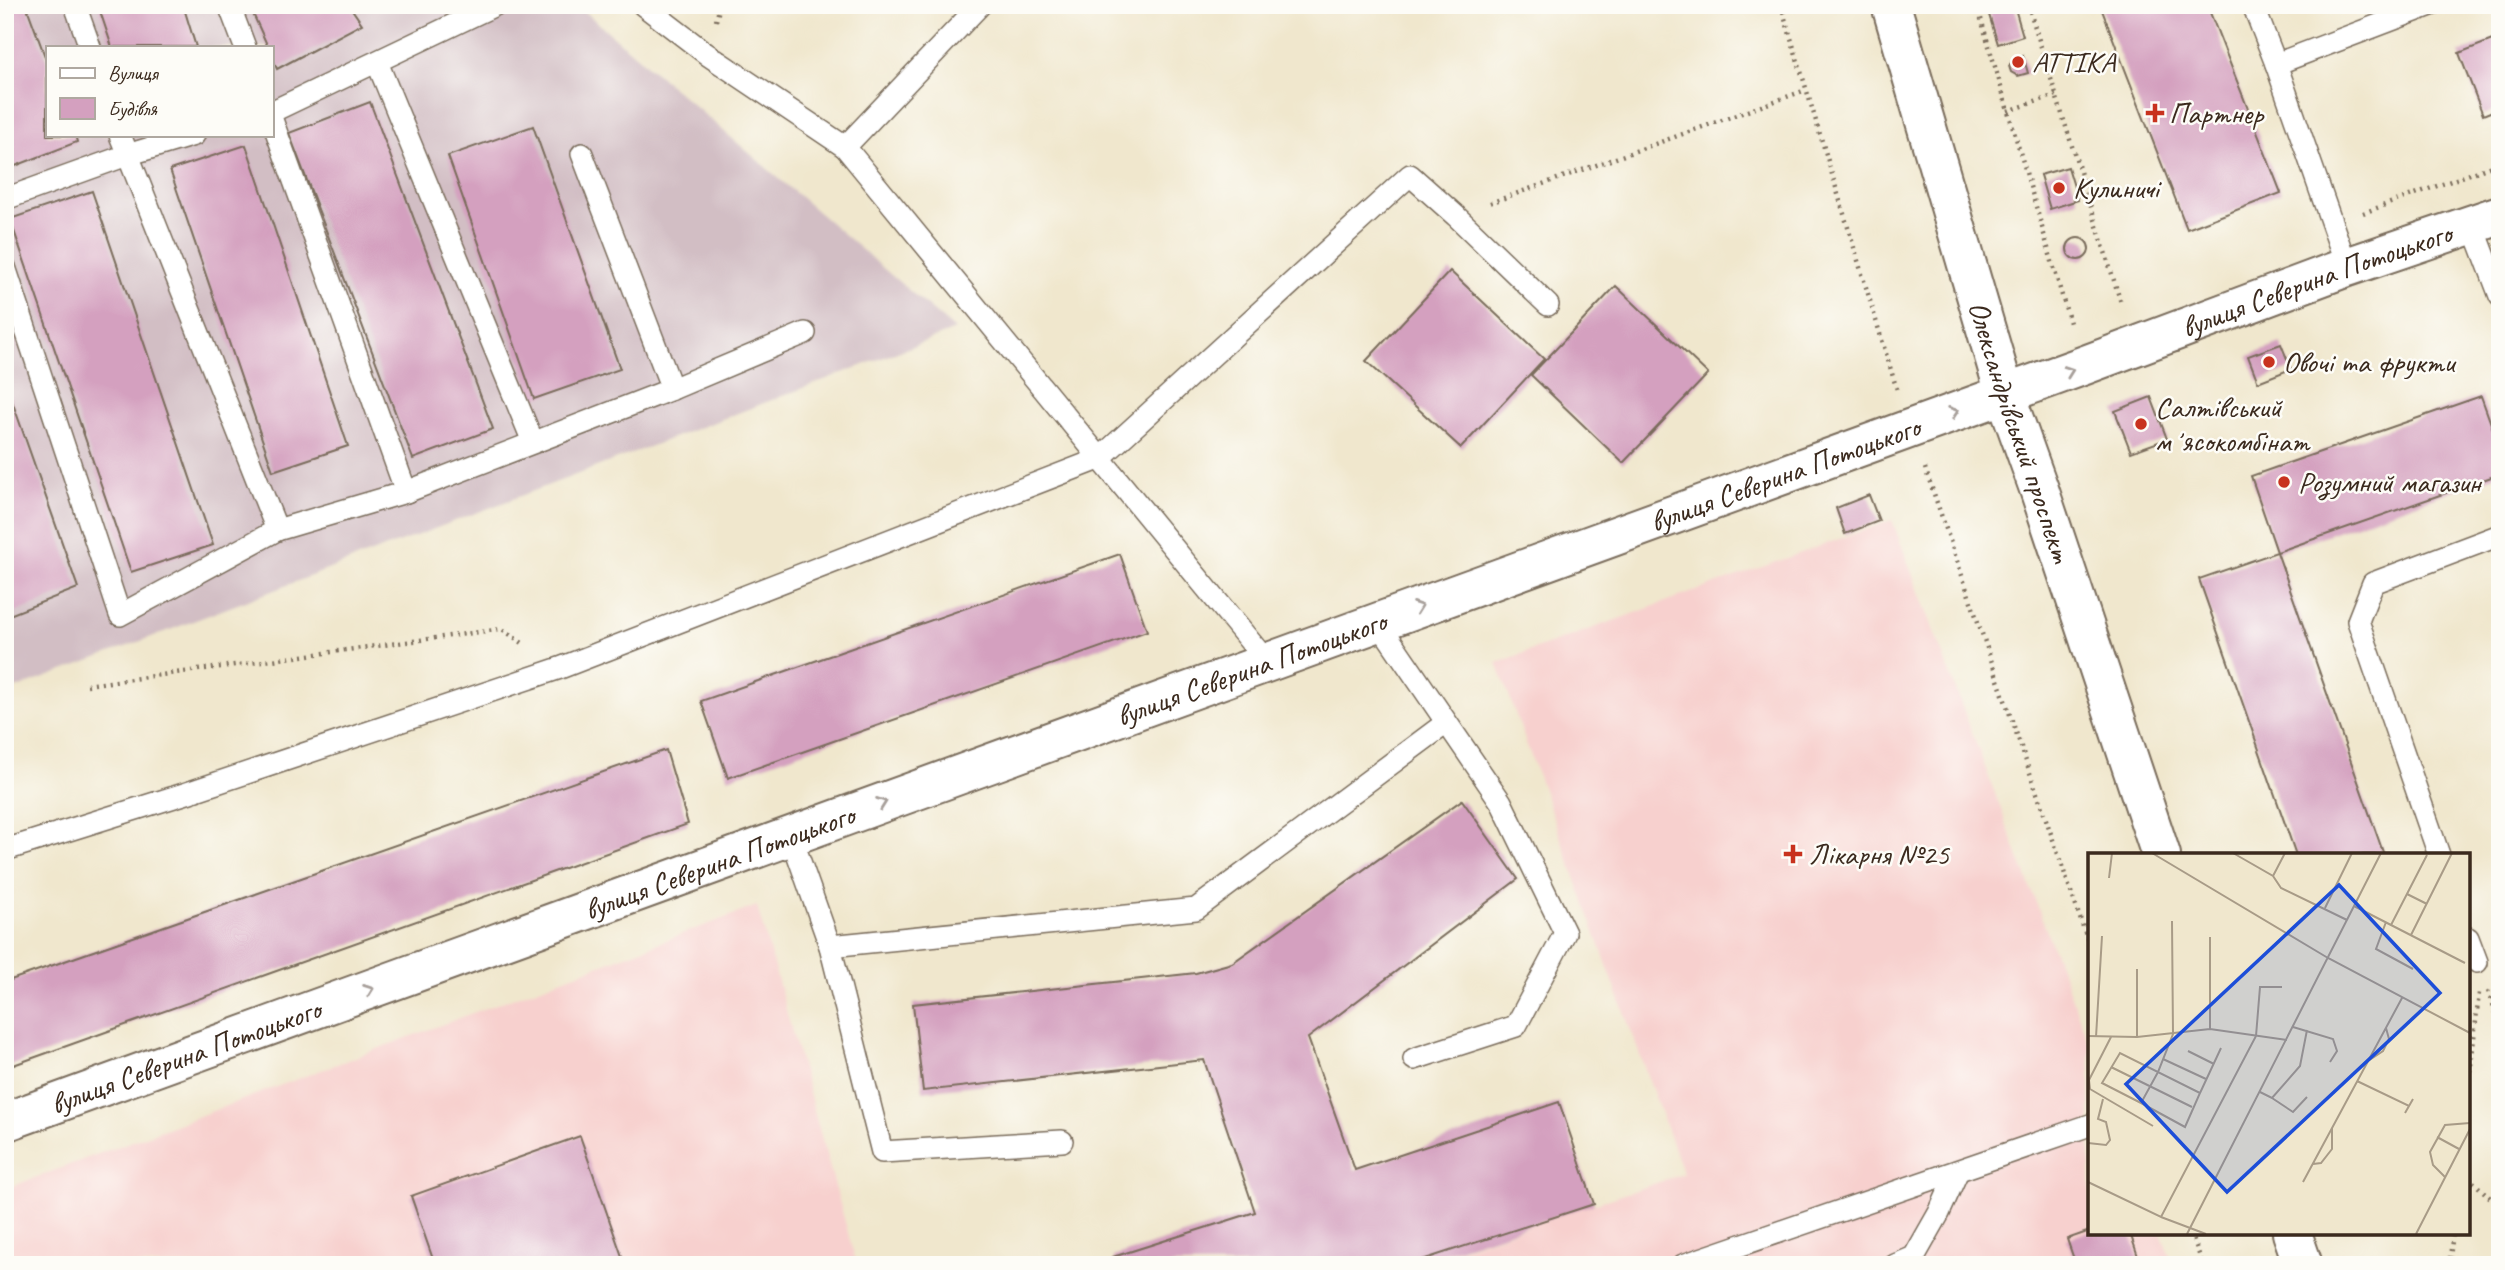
<svg xmlns="http://www.w3.org/2000/svg" width="2505" height="1270" font-family="Caveat,sans-serif">
	<style>
		.built { fill: #f7d0ce }
		.industrial { fill: #d2bec4; fill-rule: evenodd }
		.building { fill: #d4a0bf }
		.lines { fill: none; stroke-linecap: round; stroke-linejoin: round }
		.service-casing { stroke: #7a6c5b; stroke-width: 24 }
		.tertiary-casing { stroke: #7a6c5b; stroke-width: 42 }
		.secondary-casing { stroke: #7a6c5b; stroke-width: 42 }
		.path { stroke: #7a6c5b; stroke-width: 4.5; stroke-dasharray: 2 5; stroke-linecap: butt }
		.service { stroke: #fff; stroke-width: 21 }
		.tertiary { stroke: #fff; stroke-width: 38 }
		.secondary { stroke: #fff; stroke-width: 38 }
		.oneway { stroke: #a79f9a }
		.poi-dot { fill: #c8321e; stroke: #fdfcf7; stroke-width: 2.5 }
		.labels { text-anchor: middle; dominant-baseline: central; stroke-width: 5; stroke-linejoin: round; paint-order: stroke }
		.poi-label { font-size: 30px; fill: #3b2a1e; stroke: #fdfcf7; text-anchor: start }
		.street-label { font-size: 30px; fill: #3b2a1e; stroke: #fdfcf7 }
		.inset-road { fill: none; stroke: #a89b87; stroke-width: 2 }
		.view { fill: #1d4ed8; fill-opacity: 0.15; stroke: #1d4ed8; stroke-width: 3.5 }
		.inset-edge { fill: none; stroke: #3b2a1e; stroke-width: 3.5 }
	</style>
	<rect width="100%" height="100%" fill="#fdfcf7"/>
	<filter id="ink" filterUnits="userSpaceOnUse"><feTurbulence type="fractalNoise" baseFrequency=".0143" numOctaves="2"/><feDisplacementMap in="SourceGraphic" scale="14" xChannelSelector="R" yChannelSelector="G"/><feConvolveMatrix kernelMatrix="1 2 1 2 8 2 1 2 1" color-interpolation-filters="sRGB"/></filter>
	<filter id="wash" filterUnits="userSpaceOnUse"><feTurbulence type="fractalNoise" baseFrequency=".00686" numOctaves="4" result="noise"/><feDisplacementMap in="SourceGraphic" scale="28" xChannelSelector="R" yChannelSelector="G"/><feGaussianBlur stdDeviation="1.57" result="paint"/><feColorMatrix in="noise" values="0 0 0 0 0 0 0 0 0 0 0 0 0 0 0 0 0 1.4 0 .05"/><feComposite in="paint" operator="in"/></filter>
	<g filter="url(#wash)">
		<rect width="100%" height="100%" fill="#f0e7cd"/>
		<!-- built -->
		<g class="built">
			<path d="M1892,520L2090,1046V1233H2161L2173,1265H1413L1683,1174L1497,663Z"/>
			<path d="M757,906L857,1265H5V1189Z"/>
		</g>
		<!-- industrial -->
		<path class="industrial" d="M5,5H577L955,330L5,693ZM47,47H271V135H47Z"/>
		<g id="blocks">
			<!-- building -->
			<g class="building">
				<path d="M5,5H26L47,62V135H75L77,142L5,170Z"/>
				<path d="M98,5H183L196,47H112Z"/>
				<path d="M249,5H349L362,24L277,69L271,55V47H268Z"/>
				<path d="M1986,5H2014L2023,36L1998,44Z"/>
				<path d="M2100,5H2207L2281,193L2187,229Z"/>
				<path d="M2500,37V108L2483,115L2459,53Z"/>
				<path d="M2023,56L2028,73L2018,76L2011,72L2009,66L2013,59Z"/>
				<path d="M370,102L493,429L413,459L289,133Z"/>
				<path d="M533,126L620,369L534,399L448,156Z"/>
				<path d="M246,145L348,446L273,471L170,170Z"/>
				<path d="M2068,167L2078,200L2050,209L2040,175Z"/>
				<path d="M92,191L213,545L131,572L10,219Z"/>
				<circle cx="2078" cy="249" r="11"/>
				<path d="M1450,271L1544,359L1461,448L1366,361Z"/>
				<path d="M1616,286L1708,374L1623,463L1531,375Z"/>
				<path d="M2281,344L2291,369L2258,382L2248,356Z"/>
				<path d="M5,381L78,588L7,616L5,611Z"/>
				<path d="M2481,396L2500,449V474L2277,552L2384,855H2296L2199,579L2277,552L2251,476Z"/>
				<path d="M2151,397L2167,439L2131,452L2115,411Z"/>
				<path d="M1869,495L1879,521L1845,534L1836,508Z"/>
				<path d="M1120,554L1147,631L728,778L701,701Z"/>
				<path d="M666,750L688,824L5,1068V982Z"/>
				<path d="M1462,800L1518,879L1308,1038L1355,1170L1559,1102L1594,1204L1407,1265H1116L1113,1257L1255,1212L1204,1060L923,1091L913,1004L1196,973L1232,963Z"/>
				<path d="M580,1136L625,1265H435L411,1196Z"/>
				<path d="M2090,1231V1233H2130L2141,1265H2076L2067,1239Z"/>
			</g>
		</g>
	</g>
	<g filter="url(#ink)">
		<use href="#blocks" fill-opacity="0" stroke="#7a6c5b" stroke-width="2"/>
		<g class="lines">
			<defs>
				<g id="service">
					<path d="M75,5L90,47"/>
					<path d="M229,5L245,47"/>
					<path d="M643,5L708,55L845,147L1267,662"/>
					<path d="M2253,5L2276,64L2347,267"/>
					<path d="M377,62L533,442"/>
					<path d="M2276,64L2431,5"/>
					<path d="M271,112L495,5"/>
					<path d="M120,135L277,530"/>
					<path d="M845,147L980,5"/>
					<path d="M582,154L672,389"/>
					<path d="M5,199L127,155L194,135"/>
					<path d="M2473,225L2500,296"/>
					<path d="M5,267L120,615L277,530L406,492L271,117"/>
					<path d="M406,492L672,389L805,333"/>
					<path d="M1378,622L1501,802L1565,933L1516,1026L1414,1059"/>
					<path d="M791,836L830,946L1196,909L1446,723"/>
					<path d="M5,850L187,793L560,668L1099,459L1410,175L1456,216L1548,305"/>
					<path d="M2439,855L2358,621L2373,583L2500,535"/>
					<path d="M2468,938L2477,962"/>
					<path d="M830,946L882,1152L1062,1141"/>
					<path d="M1683,1265L2090,1125"/>
					<path d="M1895,1265L1914,1257L1939,1213L1957,1173"/>
				</g>
				<g id="tertiary">
					<path id="s1" d="M5,1122L2085,365L2347,267L2500,215"/>
				</g>
				<g id="secondary">
					<path id="s2" d="M1891,5L2005,394L2039,489L2161,855"/>
					<path d="M2292,1233L2303,1265"/>
				</g>
			</defs>
			<!-- service casing -->
			<use href="#service" class="service-casing"/>
			<!-- tertiary casing -->
			<use href="#tertiary" class="tertiary-casing"/>
			<!-- secondary casing -->
			<use href="#secondary" class="secondary-casing"/>
			<!-- path -->
			<g class="path">
				<path d="M1781,5L1897,390"/>
				<path d="M1977,5L2070,323"/>
				<path d="M2028,5L2121,303"/>
				<path d="M716,21L720,5"/>
				<path d="M2008,111L2056,95"/>
				<path d="M1490,203L1806,90"/>
				<path d="M2363,213L2500,163"/>
				<path d="M1925,468L2090,947"/>
				<path d="M87,685L502,629L524,644"/>
				<path d="M2488,991L2500,1023"/>
				<path d="M2468,1093L2479,993"/>
				<path d="M2468,1177L2500,1207"/>
				<path d="M2191,1233L2203,1265"/>
				<path d="M2449,1265L2453,1233"/>
			</g>
			<!-- service -->
			<use href="#service" class="service"/>
			<!-- tertiary -->
			<use href="#tertiary" class="tertiary"/>
			<!-- secondary -->
			<use href="#secondary" class="secondary"/>
		</g>
		<!-- one-way arrows -->
		<defs><path id="oneway-chevron" d="M-2-3.5L2.5 0L-2 3.5" fill="none" stroke-width="1.6" stroke-linecap="round" stroke-linejoin="round" transform="scale(1.75)"/></defs>
		<g class="oneway">
			<use href="#oneway-chevron" transform="translate(2069 371) rotate(-20)"/>
			<use href="#oneway-chevron" transform="translate(1954 412) rotate(-19)"/>
			<use href="#oneway-chevron" transform="translate(1418 607) rotate(-20)"/>
			<use href="#oneway-chevron" transform="translate(882 803) rotate(-20)"/>
			<use href="#oneway-chevron" transform="translate(369 990) rotate(-20)"/>
		</g>
	</g>
	<!-- markers -->
	<g class="poi-dot">
		<circle cx="2018" cy="62" r="7"/>
		<path d="M2151.5 102.5h7v7h7v7h-7v7h-7v-7h-7v-7h7z"/>
		<circle cx="2059" cy="188" r="7"/>
		<circle cx="2269" cy="362" r="7"/>
		<circle cx="2141" cy="424" r="7"/>
		<circle cx="2284" cy="482" r="7"/>
		<path d="M1789.5 843.5h7v7h7v7h-7v7h-7v-7h-7v-7h7z"/>
	</g>
	<g class="labels">
		<!-- poi labels -->
		<g class="poi-label">
			<text x="2032" y="62">АТТІКА</text>
			<text x="2169" y="113">Партнер</text>
			<text x="2073" y="188">Кулиничі</text>
			<text x="2283" y="362">Овочі та фрукти</text>
			<text x="2155" y="407">Салтівський<tspan x="2155" dy="34">мʼясокомбінат</tspan></text>
			<text x="2298" y="482">Розумний магазин</text>
			<text x="1809" y="854">Лікарня №25</text>
		</g>
		<!-- street labels -->
		<g class="street-label">
			<text stroke="none"><textPath href="#s1" startOffset="2460">вулиця Северина Потоцького</textPath></text>
			<text stroke="none"><textPath href="#s2" startOffset="446">Олександрівський проспект</textPath></text>
			<text stroke="none"><textPath href="#s1" startOffset="1894">вулиця Северина Потоцького</textPath></text>
			<text stroke="none"><textPath href="#s1" startOffset="1326">вулиця Северина Потоцького</textPath></text>
			<text stroke="none"><textPath href="#s1" startOffset="760">вулиця Северина Потоцького</textPath></text>
			<text stroke="none"><textPath href="#s1" startOffset="192">вулиця Северина Потоцького</textPath></text>
		</g>
	</g>
	<!-- overview -->
	<g transform="translate(2088 853)">
		<rect width="382" height="382" fill="#f0e7cd"/>
		<path class="inset-road" d="M64,0L240,105L382,180M145,0L185,23L193,35L259,67M185,23L197,0M21,25L24,0M319,41L339,51M266,53L377,110M237,55L264,0M298,69L288,96L325,116M303,72L339,2M323,82L364,0M205,174L245,186L249,198L242,209M122,176V84M0,183L49,184L122,176L199,187M8,184L14,83M23,184L1,227L2,236L65,273M49,184V116M100,198L126,211M75,206L118,226M280,208L295,198L301,186L298,175M23,214L104,254M269,228L321,253L325,246L317,260M172,239L184,245L212,213L219,177M112,240L133,195M184,245L205,259L219,244M53,250L14,230L32,200L112,240L97,274L53,250L70,219L85,181L84,68M349,284L371,296M0,290L18,292L22,287L18,269L10,266L15,246M225,311L233,310L244,296V275M357,324L345,312L342,299L357,272L382,270M0,329L73,364L168,183L172,134H194M215,329L314,145M73,364L118,381M99,381L293,0M328,381L382,276"/>
		<path class="view" d="M251,32L352,140L139,339L38,231Z"/>
		<rect width="382" height="382" class="inset-edge"/>
	</g>
	<!-- margin -->
	<rect width="2505" height="1270" fill="none" stroke="#fdfcf7" stroke-width="28"/>
	<!-- legend -->
	<rect x="46" y="46" width="228" height="91" fill="#fdfcf7" stroke="#afa8a0" stroke-width="2"/>
	<rect x="60" y="68" width="35" height="10" fill="#ffffff" stroke="#afa8a0" stroke-width="2"/>
	<text x="108" y="80" font-size="21" fill="#3b2a1e">Вулиця</text>
	<rect x="60" y="98" width="35" height="21" fill="#d4a0bf" stroke="#afa8a0" stroke-width="2"/>
	<text x="108" y="116" font-size="21" fill="#3b2a1e">Будівля</text>
</svg>
